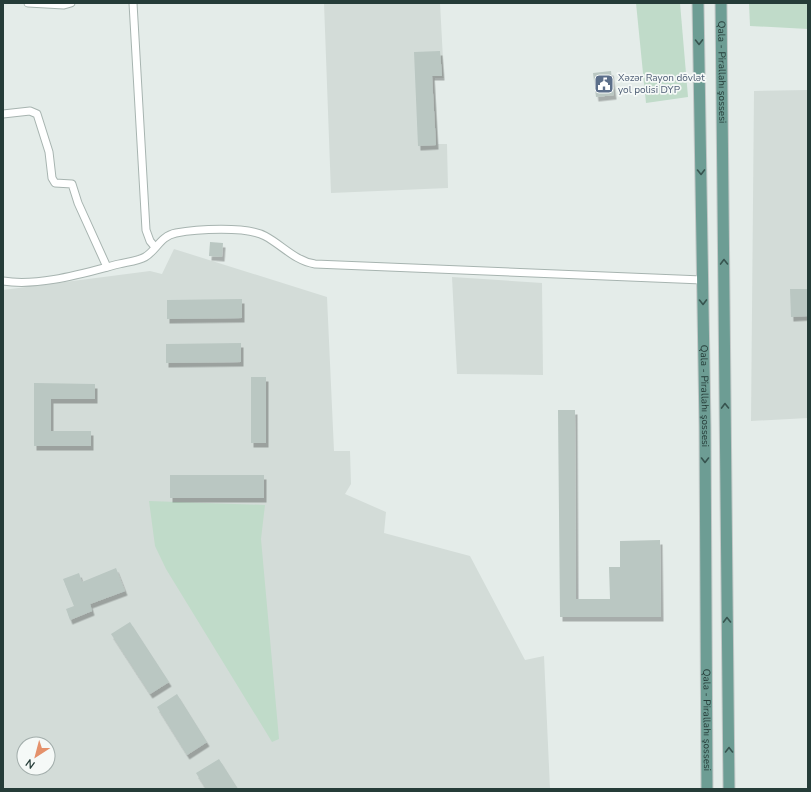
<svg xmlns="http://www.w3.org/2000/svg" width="811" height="792" font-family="'Nunito Sans',sans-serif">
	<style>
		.built { fill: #d3dcd8; fill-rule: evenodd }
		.green { fill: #c0dbc9 }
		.building { fill: #bac7c2; filter: url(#shadow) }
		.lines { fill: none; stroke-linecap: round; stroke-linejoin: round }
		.street-casing { stroke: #a7b4b0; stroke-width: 9 }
		.primary-casing { stroke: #c2c8c7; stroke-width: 13 }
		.street { stroke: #fff; stroke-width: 7 }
		.primary { stroke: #6d9d94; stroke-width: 11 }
		.oneway { stroke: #37544f }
		.labels { text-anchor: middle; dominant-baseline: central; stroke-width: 3.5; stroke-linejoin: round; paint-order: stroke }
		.street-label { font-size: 10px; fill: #253c38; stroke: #f5f9f7 }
		.service-label { font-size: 10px; fill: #4e5e75; stroke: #f5f9f7; text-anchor: start }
	</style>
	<defs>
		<filter id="shadow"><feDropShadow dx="2.5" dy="4.5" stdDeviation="0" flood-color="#0004"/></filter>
	</defs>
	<rect width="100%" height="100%" fill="#e4ece9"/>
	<!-- built -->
	<g class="built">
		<path d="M324,3H440L444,78H435L438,144H447L448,188L331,193Z"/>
		<path d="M808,90V418L751,421L754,91Z"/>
		<path d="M174,249L327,297L334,451H350L351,484L345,494L386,512L384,533L470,556L525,660L544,656L550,789H3V290L150,271L162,274ZM24,744H48V768H24Z"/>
		<path d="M452,277L542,283L543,375L457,374Z"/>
	</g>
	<!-- green -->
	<g class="green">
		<path d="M636,3H680L688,97L646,103Z"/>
		<path d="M749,3H808V29L750,26Z"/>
		<path d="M149,501L265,505L261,539L279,739L272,742L166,569L155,546Z"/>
	</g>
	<!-- building -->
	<g class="building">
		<path d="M440,51L442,76H432L436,145L418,146L414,52Z"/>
		<path d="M611,71L614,95L596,97L593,73Z"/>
		<path d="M210,242L223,243L222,257L209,256Z"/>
		<path d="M790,289H808V316L791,317Z"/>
		<path d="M242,299V318L167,319V300Z"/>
		<path d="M241,343V362L166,363V344Z"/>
		<rect x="251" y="377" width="15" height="66"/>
		<path d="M34,383L95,384V399H51V431H91V446H34Z"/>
		<path d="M558,410H575L576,599H610L609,567H620V541L660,540L661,617H560Z"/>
		<rect x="170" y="475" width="94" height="23"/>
		<path d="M116,568L125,591L90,604L92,611L70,620L66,609L74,606L63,579L79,573L82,582Z"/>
		<path d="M130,622L169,682L150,694L111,634Z"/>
		<path d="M177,694L207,742L187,755L157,707Z"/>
		<path d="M219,759L238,789H206L196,773Z"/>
	</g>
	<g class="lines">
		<defs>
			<g id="street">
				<path d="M28,3L64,5L71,3"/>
				<path d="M133,3L146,230L150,241L155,247"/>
				<path d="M3,114L30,111L37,114L49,152L52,178L55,183L72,184L78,203L107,267"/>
				<path d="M3,281C39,287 84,273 119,264C127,262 138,261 145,257C157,250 160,236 176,233C196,229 247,226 265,236C282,245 295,261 315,264L702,280"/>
			</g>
			<g id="primary">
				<path id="s1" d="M698,3L705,427L707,789"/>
				<path id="s2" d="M721,3L729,789"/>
			</g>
		</defs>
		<!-- street casing -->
		<use href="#street" class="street-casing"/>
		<!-- primary casing -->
		<use href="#primary" class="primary-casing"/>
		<!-- street -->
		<use href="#street" class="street"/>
		<!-- primary -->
		<use href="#primary" class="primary"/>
	</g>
	<!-- one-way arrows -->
	<defs><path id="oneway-chevron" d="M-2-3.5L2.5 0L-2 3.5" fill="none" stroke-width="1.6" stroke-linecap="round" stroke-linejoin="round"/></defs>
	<g class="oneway">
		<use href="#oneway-chevron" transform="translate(699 42) rotate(89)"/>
		<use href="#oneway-chevron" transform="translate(701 172) rotate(89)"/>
		<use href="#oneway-chevron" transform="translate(724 262) rotate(-91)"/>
		<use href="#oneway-chevron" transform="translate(703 302) rotate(89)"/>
		<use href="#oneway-chevron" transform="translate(725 406) rotate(-91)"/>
		<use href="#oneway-chevron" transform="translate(705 460) rotate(90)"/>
		<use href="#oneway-chevron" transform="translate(727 620) rotate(-91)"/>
		<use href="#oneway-chevron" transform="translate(729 750) rotate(-90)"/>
	</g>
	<!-- icons -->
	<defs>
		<symbol id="civic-square" viewBox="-11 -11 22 22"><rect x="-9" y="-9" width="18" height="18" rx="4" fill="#5c6f8a" stroke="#f5f9f7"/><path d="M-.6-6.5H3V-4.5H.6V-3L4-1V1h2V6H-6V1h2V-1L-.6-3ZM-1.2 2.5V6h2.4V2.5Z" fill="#fff"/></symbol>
	</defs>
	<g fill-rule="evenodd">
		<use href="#civic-square" x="593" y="73" width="22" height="22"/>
	</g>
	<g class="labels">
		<!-- street labels -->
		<g class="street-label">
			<text stroke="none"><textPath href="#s2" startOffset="69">Qala - Pirallahı şossesi</textPath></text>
			<text stroke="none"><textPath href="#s1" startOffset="393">Qala - Pirallahı şossesi</textPath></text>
			<text stroke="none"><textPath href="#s1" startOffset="717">Qala - Pirallahı şossesi</textPath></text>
		</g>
		<!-- service labels -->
		<g class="service-label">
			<text x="618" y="78">Xəzər Rayon dövlət<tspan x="618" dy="12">yol polisi DYP</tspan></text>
		</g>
	</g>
	<!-- border -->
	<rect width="811" height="792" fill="none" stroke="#253c38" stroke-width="8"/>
	<!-- north arrow -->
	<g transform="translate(36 756) rotate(216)"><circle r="19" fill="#f5f9f7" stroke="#a2adab"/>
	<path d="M0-3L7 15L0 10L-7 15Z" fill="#e4916b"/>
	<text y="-6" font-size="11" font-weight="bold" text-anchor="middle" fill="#253c38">N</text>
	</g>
</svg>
